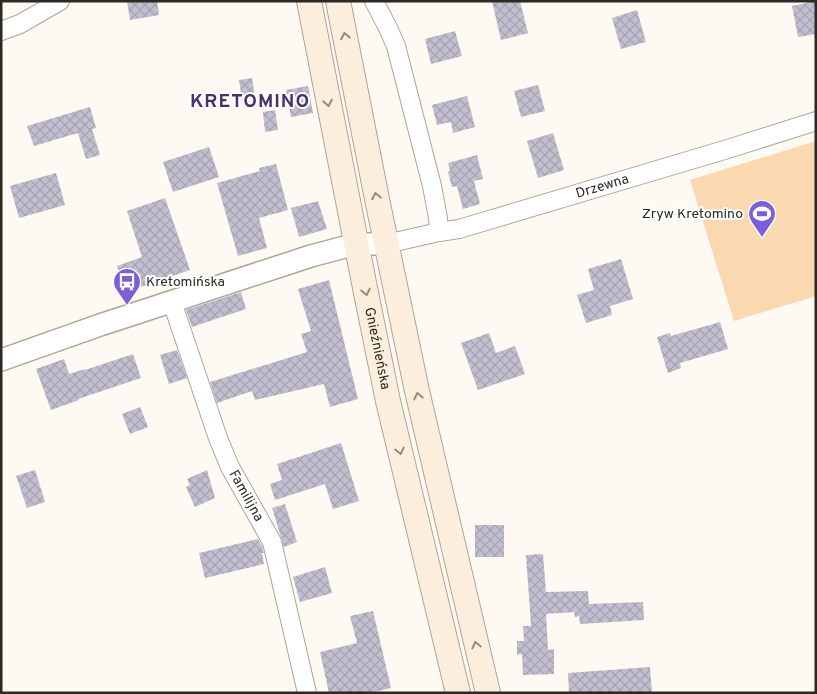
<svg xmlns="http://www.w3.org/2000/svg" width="817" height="694" font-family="Overpass,sans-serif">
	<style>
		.pitch { fill: #fad8b0 }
		.building { fill: url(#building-cross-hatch) }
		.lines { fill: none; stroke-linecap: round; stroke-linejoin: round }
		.minor-casing { stroke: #afa497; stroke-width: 20 }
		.tertiary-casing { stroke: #afa497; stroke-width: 24 }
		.secondary-casing { stroke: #afa497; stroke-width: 26 }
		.minor { stroke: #fff; stroke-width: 18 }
		.tertiary { stroke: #fff; stroke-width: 21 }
		.secondary { stroke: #fceedd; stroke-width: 24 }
		.oneway { stroke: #948b80 }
		.labels { text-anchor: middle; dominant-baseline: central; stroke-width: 4; stroke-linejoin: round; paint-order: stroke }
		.street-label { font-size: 14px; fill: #2c2823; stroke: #fff }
		.poi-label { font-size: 14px; fill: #2c2823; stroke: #fff; text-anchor: end }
		.district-label { font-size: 19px; font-weight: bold; letter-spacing: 1px; fill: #423470; stroke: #fff }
	</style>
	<defs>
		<pattern id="building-cross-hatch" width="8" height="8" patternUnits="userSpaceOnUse" patternTransform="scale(1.25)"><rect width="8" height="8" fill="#c1bfcf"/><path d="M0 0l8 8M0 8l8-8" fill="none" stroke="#a6a4b1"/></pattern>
	</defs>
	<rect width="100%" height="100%" fill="#fef9f3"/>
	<!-- pitch -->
	<path class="pitch" d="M816,141V296L734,321L690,180Z"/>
	<!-- building -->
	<g class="building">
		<path d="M127,1H157L159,15L130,20Z"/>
		<path d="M492,1H520L528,33L501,40Z"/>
		<path d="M816,1V34L798,37L792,6Z"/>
		<path d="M637,10L646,42L621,49L612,18Z"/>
		<path d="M455,31L462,56L431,64L425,39Z"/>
		<path d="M252,78L255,98L242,100L239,80Z"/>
		<path d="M538,85L545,111L521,117L514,91Z"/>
		<path d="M308,86L313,113L291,117L286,90Z"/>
		<path d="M467,96L475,127L453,133L451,122L437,125L432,105Z"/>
		<path d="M90,107L96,128L92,129L100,155L86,159L78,133L34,146L27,126Z"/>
		<path d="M275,110L278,130L265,132L263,112Z"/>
		<path d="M553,133L564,170L538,178L527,141Z"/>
		<path d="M209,147L219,177L173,192L163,162Z"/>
		<path d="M477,155L483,179L474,181L480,204L463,209L457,186L452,187L448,172L450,171L448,163Z"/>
		<path d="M276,164L288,210L259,218L267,248L238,256L217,183L260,171L259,168Z"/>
		<path d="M56,173L65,205L19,218L10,186Z"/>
		<path d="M165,198L190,270L126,292L117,266L142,257L127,211Z"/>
		<path d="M318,201L327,229L299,237L291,208Z"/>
		<path d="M621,259L633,299L610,306L612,315L586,323L577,295L594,290L588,269Z"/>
		<path d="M329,280L358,399L330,407L324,384L255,400L252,391L217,403L210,382L307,352L301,334L311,331L298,289Z"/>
		<path d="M241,292L246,309L192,327L186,310Z"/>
		<path d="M720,322L728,349L680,363L681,368L668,373L657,337L670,333L671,336Z"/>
		<path d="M489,333L496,353L515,346L525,374L478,390L461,343Z"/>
		<path d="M177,350L187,378L169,384L160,355Z"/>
		<path d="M133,354L141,378L78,399L79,400L51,410L36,369L64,359L69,374L85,369V370Z"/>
		<path d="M140,407L148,427L130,434L122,414Z"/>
		<path d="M341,443L359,501L333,509L325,484L275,500L270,484L282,480L277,464Z"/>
		<path d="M35,470L45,502L27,508L16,476Z"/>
		<path d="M207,470L215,498L195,507L186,487L190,485L187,479Z"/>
		<path d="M285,504L297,542L284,547L272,508Z"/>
		<rect x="475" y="525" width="29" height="32"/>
		<path d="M258,539L262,546L264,553H262L264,564L205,578L199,553Z"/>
		<path d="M543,554L546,592L588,591L589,604L643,602L644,620L580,624L579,616L575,617L574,612L546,614L548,650L554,649V674L523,675L522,654L517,655V641H524L523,626H531L526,555Z"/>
		<path d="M325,567L332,593L300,602L293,577Z"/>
		<path d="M373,611L391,688L370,693H329L320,652L357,643L350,616Z"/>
		<path d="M650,667L652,693H569L568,673Z"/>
	</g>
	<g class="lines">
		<defs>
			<g id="minor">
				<path d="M374,1L388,28L396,46L432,186L438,218L439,232"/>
				<path d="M1,31L20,24L60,1"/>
				<path id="s1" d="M386,244L439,232L459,229L731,148L816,121"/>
				<path id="s2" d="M172,302L218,438L230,467L272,542L307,693"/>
			</g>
			<path id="tertiary" d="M1,360L100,325L311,256L356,244H386"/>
			<g id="secondary">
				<path id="s3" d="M309,1L365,288L388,401L458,693"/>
				<path d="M338,1L377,199L417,391L488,693"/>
			</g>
		</defs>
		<!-- minor casing -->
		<use href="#minor" class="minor-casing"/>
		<!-- tertiary casing -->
		<use href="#tertiary" class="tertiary-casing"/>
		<!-- secondary casing -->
		<use href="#secondary" class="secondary-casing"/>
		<!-- minor -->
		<use href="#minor" class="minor"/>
		<!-- tertiary -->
		<use href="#tertiary" class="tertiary"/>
		<!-- secondary -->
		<use href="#secondary" class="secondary"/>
	</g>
	<!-- one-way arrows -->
	<defs><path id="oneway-chevron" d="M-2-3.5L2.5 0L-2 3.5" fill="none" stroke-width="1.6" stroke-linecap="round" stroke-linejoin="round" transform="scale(1.25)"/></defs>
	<g class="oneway">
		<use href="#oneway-chevron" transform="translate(345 36) rotate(-101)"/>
		<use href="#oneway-chevron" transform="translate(328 103) rotate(79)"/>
		<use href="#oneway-chevron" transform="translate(376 196) rotate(-101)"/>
		<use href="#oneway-chevron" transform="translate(366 292) rotate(78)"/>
		<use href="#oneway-chevron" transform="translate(418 396) rotate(-102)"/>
		<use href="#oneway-chevron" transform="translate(400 451) rotate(77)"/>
		<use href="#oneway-chevron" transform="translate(476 645) rotate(-103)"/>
	</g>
	<!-- icons -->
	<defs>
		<symbol id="stadium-pin" viewBox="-11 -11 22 30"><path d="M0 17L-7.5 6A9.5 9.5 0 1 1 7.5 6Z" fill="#7e5ed8" stroke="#fff"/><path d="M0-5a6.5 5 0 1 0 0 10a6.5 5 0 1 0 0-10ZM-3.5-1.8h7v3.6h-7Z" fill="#fff"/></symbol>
		<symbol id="bus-pin" viewBox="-11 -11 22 30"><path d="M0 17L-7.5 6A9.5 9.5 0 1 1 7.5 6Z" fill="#7e5ed8" stroke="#fff"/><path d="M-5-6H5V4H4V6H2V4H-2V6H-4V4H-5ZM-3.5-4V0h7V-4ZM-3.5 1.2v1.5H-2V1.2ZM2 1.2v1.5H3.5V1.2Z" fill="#fff"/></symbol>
	</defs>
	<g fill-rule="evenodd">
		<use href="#stadium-pin" x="746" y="198" width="32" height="43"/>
		<use href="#bus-pin" x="111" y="266" width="32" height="43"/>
	</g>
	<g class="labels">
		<!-- street labels -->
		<g class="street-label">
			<text stroke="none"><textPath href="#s1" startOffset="224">Drzewna</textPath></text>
			<text stroke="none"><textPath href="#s3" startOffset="354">Gnieźnieńska</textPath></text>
			<text stroke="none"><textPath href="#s2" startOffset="208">Familijna</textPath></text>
		</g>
		<!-- poi labels -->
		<g class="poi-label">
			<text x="743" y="214">Zryw Kretomino</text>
			<text x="146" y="282" text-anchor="start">Kretomińska</text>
		</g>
		<!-- district labels -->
		<g class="district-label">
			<text x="250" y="102">KRETOMINO</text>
		</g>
	</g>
	<!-- border -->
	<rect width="817" height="694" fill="none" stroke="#2c2823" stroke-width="5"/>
</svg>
